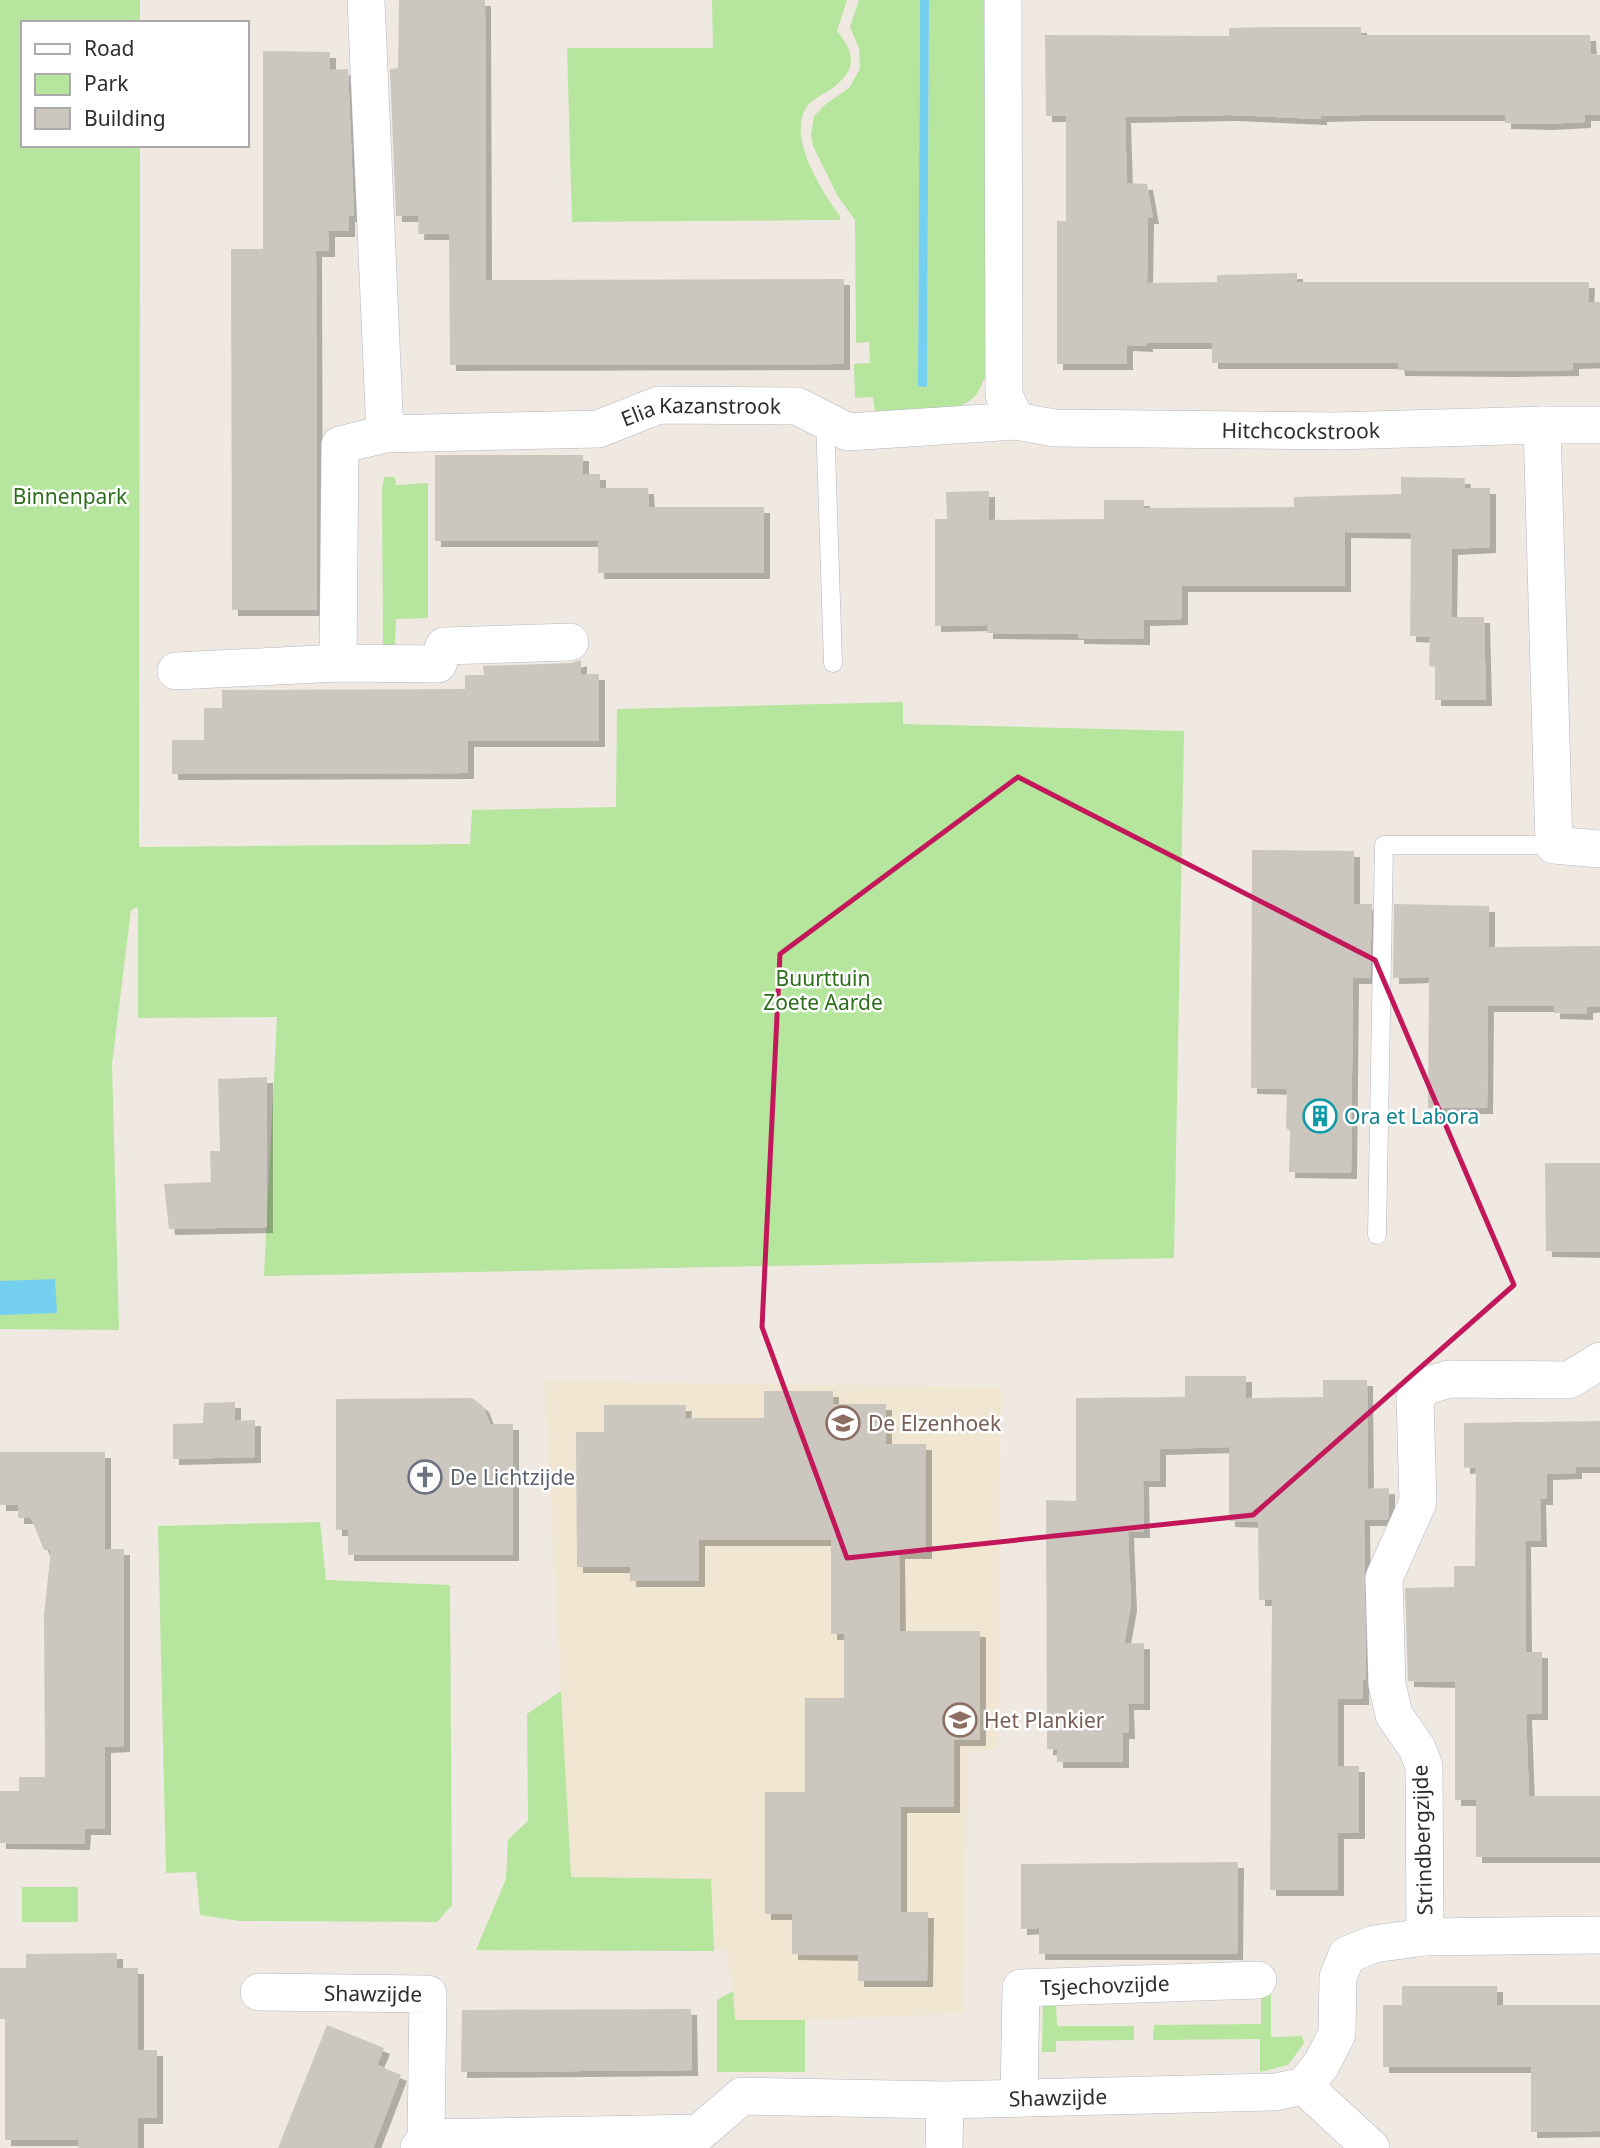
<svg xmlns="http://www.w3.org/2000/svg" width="1600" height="2148" font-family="'Noto Sans',sans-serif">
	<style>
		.education { fill: #f0e6d1 }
		.green { fill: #b6e59e }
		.water { fill: #75cff0 }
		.building { fill: #cbc7bf; filter: url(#shadow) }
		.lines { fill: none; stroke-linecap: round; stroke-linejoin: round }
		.service-casing { stroke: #b4b7c1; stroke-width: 19 }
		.minor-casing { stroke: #b4b7c1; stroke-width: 38 }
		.service { stroke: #fff; stroke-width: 18 }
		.minor { stroke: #fff; stroke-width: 37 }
		.marked { fill: none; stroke: #c2185b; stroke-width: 5; stroke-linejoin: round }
		.labels { text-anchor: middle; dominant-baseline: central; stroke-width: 5; stroke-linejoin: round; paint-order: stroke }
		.street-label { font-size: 21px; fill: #2e2e2e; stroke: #fff }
		.park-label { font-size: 21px; fill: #2c6e1b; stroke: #fff }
		.culture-label { font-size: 21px; fill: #0d838f; stroke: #fff; text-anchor: start }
		.education-label { font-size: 21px; fill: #785e54; stroke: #fff; text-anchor: start }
		.worship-label { font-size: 21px; fill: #5b616d; stroke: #fff; text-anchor: start }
	</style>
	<defs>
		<filter id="shadow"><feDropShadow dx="6" dy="6" stdDeviation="0" flood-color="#0004"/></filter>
	</defs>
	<rect width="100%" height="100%" fill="#efe9e1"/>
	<!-- education -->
	<path class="education" d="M544,1381L1001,1387L998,1750L967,1751L964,2013L805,2020H734L733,1991L726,1950L714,1951L711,1879L571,1877Z"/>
	<!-- green -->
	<g class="green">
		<path d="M0,0H140V23H23V145H140L139,847L470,844L472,810L616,807L617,709L903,702V724L1184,731L1174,1258L264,1276L277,1017L138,1018V907L131,910L112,1064L119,1330L0,1329Z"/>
		<path d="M712,0H847L837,31C856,54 857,71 831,89C824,94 815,98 809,104C784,133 822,192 840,216V220L572,222L567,48H713Z"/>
		<path d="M859,0H920L918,385L927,387L929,0H985L986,375C983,381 980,389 976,395C952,420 907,412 875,412L873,397L855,398L854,364L870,363L869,342L856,343L855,220L837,195L813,146L811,135L814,116L826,104L849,88L860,69L859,48L850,27Z"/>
		<path d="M384,477H395L396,485L428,483V618L396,619L395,645L383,647L382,488Z"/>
		<path d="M320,1522L326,1580L450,1585L452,1905L437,1922L239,1921L200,1915L196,1872L166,1873L158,1526Z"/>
		<path d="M561,1691L571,1877L711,1879L714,1951L476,1950L506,1879L508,1840L528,1821L527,1714Z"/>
		<rect x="22" y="1887" width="56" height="35"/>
		<path d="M1271,1990V2037L1302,2036L1304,2043L1288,2065L1260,2072V2039L1153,2040L1154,2025L1261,2024V1991Z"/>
		<path d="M733,1991L735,2020H805V2072H717V2000Z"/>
		<path d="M1043,2001H1056L1057,2026H1134V2040L1056,2041V2052H1042Z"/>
	</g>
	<!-- water -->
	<g class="water">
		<path d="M920,0H929L927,387L918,386Z"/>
		<path d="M55,1279L57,1313L0,1315V1281Z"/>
	</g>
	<!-- building -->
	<g class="building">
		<path d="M399,0H485L486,280L844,279V364L450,365L449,234H418L419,216H396L390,69L398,68Z"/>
		<path d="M1275,27H1361V35H1590L1591,54L1600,55V115H1585V122L1546,124L1505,123V115H1361L1321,116V119L1230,115L1125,117L1127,183L1147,184L1153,218H1148L1147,283L1217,282V275L1297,273V282H1589L1588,302H1600V362L1573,363V370L1507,371L1399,370L1398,363H1212V343H1147V346L1127,345V364H1057V221H1066V116H1046L1045,35L1229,36V28Z"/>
		<path d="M263,51L330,52V70L348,69L354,216H349V231H329V251H316L317,610H232L231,249H263Z"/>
		<path d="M435,455H583V474H600V488H648L649,507H764V573H598V541H435Z"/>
		<path d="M1401,477L1465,478L1464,488H1490V547L1452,549L1451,617H1484L1486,700H1435V667L1429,666L1430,637L1410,636L1411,533L1345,532V586H1182V619L1144,620V639L1078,638V634L987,633V625L935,626V519H947L946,492L989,491V520L1104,519V500H1144V508L1294,507V497L1401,494Z"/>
		<path d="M581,660V674H599V741H468V773L172,774V740H204V708H222V690L465,689V675H484L483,666L571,663Z"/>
		<path d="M1252,850L1354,851V904H1372L1370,978H1353L1351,1173L1289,1172L1290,1131L1286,1128L1287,1089L1251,1088Z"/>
		<path d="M1394,904L1489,906V947L1600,946V1006L1587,1007V1014L1554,1013V1006H1488L1487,1108H1428L1429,977L1393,978Z"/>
		<path d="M267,1077V1227L169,1229L164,1184L211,1182L210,1151H220L218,1079Z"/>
		<path d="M1545,1163H1600V1252L1546,1251Z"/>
		<path d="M1185,1376H1246V1398L1323,1397V1380H1367L1368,1489L1389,1488V1516L1387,1520H1364L1366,1680H1363V1699H1338V1766H1359V1833H1338V1890H1270L1272,1600H1259L1258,1522L1229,1521V1447L1160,1449V1481H1143L1144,1532H1128L1131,1605L1124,1644L1144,1643V1704H1128L1129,1733H1123V1762H1057V1750L1047,1749L1046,1500L1076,1501V1398L1185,1397Z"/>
		<path d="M764,1391H833V1404H886V1444H926V1553H899L900,1631H980V1740H954V1807H901V1912H928L927,1981H858V1955L792,1954V1914H765V1792H805V1698H844V1634H831V1540H699V1581H630V1567H577L576,1432H604V1405H686L685,1418H764Z"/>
		<path d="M472,1398L483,1406L490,1424H513V1555H348V1530H336V1399Z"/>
		<path d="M235,1402V1421L255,1420V1457L173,1459V1424L203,1423L204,1403Z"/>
		<path d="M1600,1421V1467H1576V1473L1547,1474V1499H1540L1541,1541H1525L1526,1652H1542V1714H1526L1529,1796H1600V1857H1476V1800H1455V1682L1408,1681L1405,1588L1454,1587V1566H1475L1476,1467L1464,1468V1423Z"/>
		<path d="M0,1452H105V1549H124V1746L105,1747V1829H85L84,1844L0,1843V1791H19V1777H45L44,1615L51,1550H44L31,1518H18V1505H0Z"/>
		<path d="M1238,1862L1237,1954H1039V1928L1021,1929V1864Z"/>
		<path d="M117,1953V1968H138V2050H157V2118H138V2148H78V2140H5V2019H0V1968H26V1954Z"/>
		<path d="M1402,1986H1497V2005H1600V2131L1531,2132V2067H1383V2005H1402Z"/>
		<path d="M691,2009L692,2070L461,2072L462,2010Z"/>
		<path d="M327,2025L384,2048L377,2065L401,2075L373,2148H278Z"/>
	</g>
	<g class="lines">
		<defs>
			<g id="service">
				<path d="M825,419L833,663"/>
				<path d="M1377,1235L1384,845H1554"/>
			</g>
			<g id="minor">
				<path d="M366,0L385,434"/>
				<path id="s1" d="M1003,0L1004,395L1016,421L1054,428L1336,431L1542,425L1554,845L1600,849"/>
				<path d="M1542,425H1600"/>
				<path id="s2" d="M338,663L340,445L385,434L598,429L659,405L797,406L848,432L1016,421"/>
				<path d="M176,671L338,663L438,664L444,646L570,642"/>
				<path d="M1425,1937L1424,1766L1417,1748L1394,1715L1387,1684L1384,1578L1418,1502L1415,1398L1426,1386L1449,1379L1569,1380L1600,1361"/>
				<path id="s3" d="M259,1992L428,1994L426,2138"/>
				<path d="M1304,2086L1371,2148"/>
				<path id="s4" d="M1019,2098L1021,1988L1258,1980"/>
				<path id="s5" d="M419,2148L426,2138L699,2133L742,2096L945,2100L1275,2092L1304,2086L1321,2065L1337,2034L1338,1977L1347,1955L1374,1944L1425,1937L1600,1935"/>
				<path d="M944,2148L945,2100"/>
			</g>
		</defs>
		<!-- service casing -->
		<use href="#service" class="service-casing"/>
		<!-- minor casing -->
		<use href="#minor" class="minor-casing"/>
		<!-- service -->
		<use href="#service" class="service"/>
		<!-- minor -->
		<use href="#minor" class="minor"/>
	</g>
	<!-- marked area -->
	<path class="marked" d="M1018,777L1375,960L1514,1285L1253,1515L847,1558L762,1327L780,954Z"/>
	<!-- icons -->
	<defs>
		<symbol id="building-ring" viewBox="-11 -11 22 22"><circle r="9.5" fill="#fff" stroke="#0f9aa8" stroke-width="1.5"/><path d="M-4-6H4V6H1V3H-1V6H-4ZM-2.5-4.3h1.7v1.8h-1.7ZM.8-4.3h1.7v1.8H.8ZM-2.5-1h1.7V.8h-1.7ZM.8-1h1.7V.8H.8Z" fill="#0f9aa8"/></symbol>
		<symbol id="school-ring" viewBox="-11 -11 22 22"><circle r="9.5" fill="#fff" stroke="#8d6e63" stroke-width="1.5"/><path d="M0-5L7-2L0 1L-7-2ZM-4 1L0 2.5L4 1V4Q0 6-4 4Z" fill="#8d6e63"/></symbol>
		<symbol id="church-ring" viewBox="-11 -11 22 22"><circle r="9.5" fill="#fff" stroke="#6b7280" stroke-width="1.5"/><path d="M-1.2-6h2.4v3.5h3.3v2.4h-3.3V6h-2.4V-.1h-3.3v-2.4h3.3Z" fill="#6b7280"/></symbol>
	</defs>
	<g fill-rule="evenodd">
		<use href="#building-ring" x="1301" y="1097" width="38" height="38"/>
		<use href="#school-ring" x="824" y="1404" width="38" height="38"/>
		<use href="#church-ring" x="406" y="1458" width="38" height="38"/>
		<use href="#school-ring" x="941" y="1701" width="38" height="38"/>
	</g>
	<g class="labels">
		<!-- street labels -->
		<g class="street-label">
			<text stroke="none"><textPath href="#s2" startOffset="584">Elia Kazanstrook</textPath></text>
			<text stroke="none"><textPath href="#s1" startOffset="709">Hitchcockstrook</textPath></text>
			<text transform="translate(1422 1840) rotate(-92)">Strindbergzijde</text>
			<text stroke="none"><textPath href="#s4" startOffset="194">Tsjechovzijde</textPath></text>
			<text stroke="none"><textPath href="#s3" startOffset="114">Shawzijde</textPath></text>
			<text stroke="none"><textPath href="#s5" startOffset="658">Shawzijde</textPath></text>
		</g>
		<!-- park labels -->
		<g class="park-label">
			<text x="70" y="496">Binnenpark</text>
			<text x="823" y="978">Buurttuin<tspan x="823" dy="24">Zoete Aarde</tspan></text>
		</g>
		<!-- culture labels -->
		<g class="culture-label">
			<text x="1344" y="1116">Ora et Labora</text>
		</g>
		<!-- education labels -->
		<g class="education-label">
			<text x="868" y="1423">De Elzenhoek</text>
			<text x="984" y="1720">Het Plankier</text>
		</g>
		<!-- worship labels -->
		<g class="worship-label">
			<text x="450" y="1477">De Lichtzijde</text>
		</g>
	</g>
	<!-- legend -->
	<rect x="21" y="21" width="228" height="126" fill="#ffffff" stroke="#ababab" stroke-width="2"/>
	<rect x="35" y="44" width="35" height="10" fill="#ffffff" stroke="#ababab" stroke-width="2"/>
	<text x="84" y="56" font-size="21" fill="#2e2e2e">Road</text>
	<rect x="35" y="74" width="35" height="21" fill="#b6e59e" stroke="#ababab" stroke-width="2"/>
	<text x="84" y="91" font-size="21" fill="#2e2e2e">Park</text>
	<rect x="35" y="108" width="35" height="21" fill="#cbc7bf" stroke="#ababab" stroke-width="2"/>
	<text x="84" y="126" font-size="21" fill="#2e2e2e">Building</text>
</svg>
